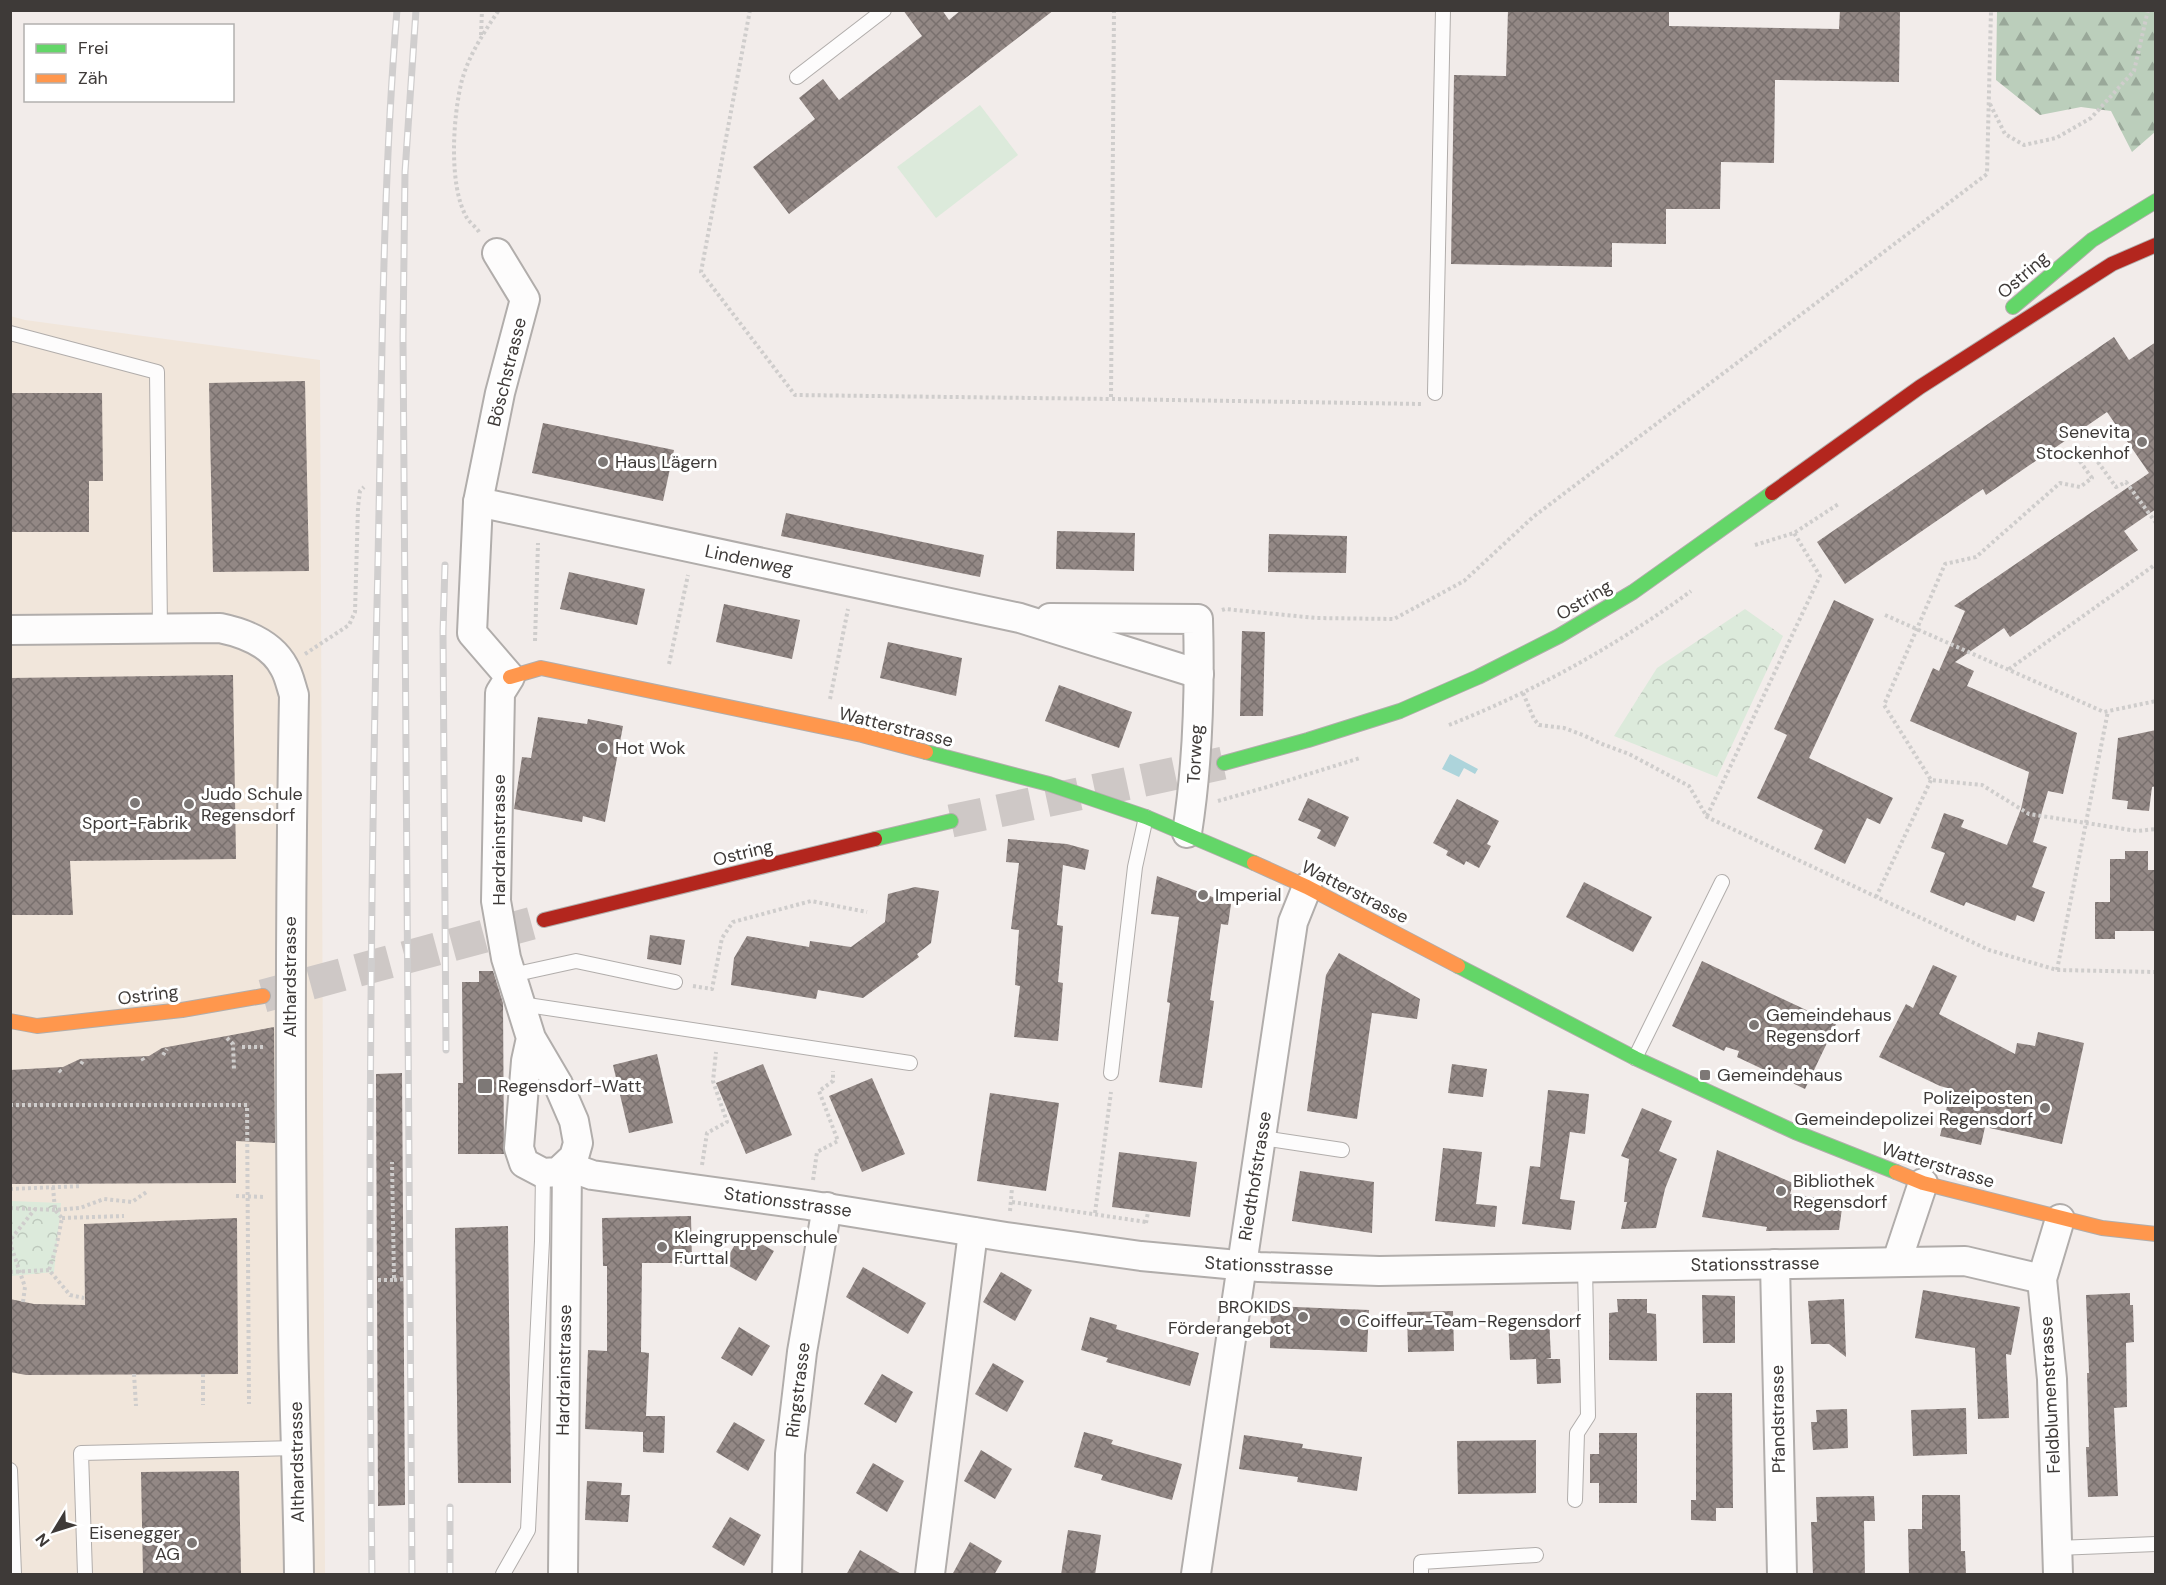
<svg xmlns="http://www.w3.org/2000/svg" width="2166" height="1585" font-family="'DM Sans',sans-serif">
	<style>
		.commercial { fill: #f1e6db }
		.forest { fill: url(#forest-firs) }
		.park { fill: url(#park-crowns) }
		.garden { fill: #dceadb }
		.water { fill: #add4db }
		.building { fill: url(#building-cross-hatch) }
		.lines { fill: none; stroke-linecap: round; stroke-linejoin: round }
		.secondary-tunnel { stroke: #cec8c6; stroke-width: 33; stroke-dasharray: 33 16; stroke-linecap: butt }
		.lane-casing { stroke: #b1adab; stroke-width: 16 }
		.street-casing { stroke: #b1adab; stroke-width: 32 }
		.fast-casing { stroke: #b1adab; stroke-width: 16 }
		.slow-casing { stroke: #b1adab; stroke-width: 16 }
		.jam-casing { stroke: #b1adab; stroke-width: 16 }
		.path { stroke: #cfcdcc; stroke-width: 4; stroke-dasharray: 3 3; stroke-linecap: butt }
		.lane { stroke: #fdfcfc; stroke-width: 14 }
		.street { stroke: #fdfcfc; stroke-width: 28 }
		.fast { stroke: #63d668; stroke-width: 14 }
		.slow { stroke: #ff974d; stroke-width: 14 }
		.jam { stroke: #b3261e; stroke-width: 14 }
		.rail-casing { stroke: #d0cece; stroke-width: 7 }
		.rail { stroke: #fff; stroke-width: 4.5; stroke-dasharray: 14; stroke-linecap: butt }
		.poi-dot { fill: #7d7876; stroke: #fff; stroke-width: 2 }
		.labels { text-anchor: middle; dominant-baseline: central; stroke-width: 6; stroke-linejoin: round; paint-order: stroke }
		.street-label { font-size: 18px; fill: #3e3a38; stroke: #fff }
		.poi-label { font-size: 18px; fill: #3e3a38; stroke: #fff; text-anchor: start }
	</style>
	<defs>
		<pattern id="forest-firs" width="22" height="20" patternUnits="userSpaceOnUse" patternTransform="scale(1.5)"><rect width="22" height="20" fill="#bbcebb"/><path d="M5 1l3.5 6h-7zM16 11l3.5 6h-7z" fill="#99a899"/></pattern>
		<pattern id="park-crowns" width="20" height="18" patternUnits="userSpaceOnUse" patternTransform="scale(1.5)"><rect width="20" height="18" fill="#dceadb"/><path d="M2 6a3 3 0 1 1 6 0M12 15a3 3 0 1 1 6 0" fill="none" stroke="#bec9bd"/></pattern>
		<pattern id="building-cross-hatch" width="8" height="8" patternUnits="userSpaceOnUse" patternTransform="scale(1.5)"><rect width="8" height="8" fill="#938885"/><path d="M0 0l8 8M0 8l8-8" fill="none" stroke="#79706e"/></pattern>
	</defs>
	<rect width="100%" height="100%" fill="#f2ecea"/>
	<!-- commercial -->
	<path class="commercial" d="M10,316L25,320L320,360L325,1574H11Z"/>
	<!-- forest -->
	<path class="forest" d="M1997,11H2155V132L2132,152L2111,111L2081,107L2040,115L1996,80Z"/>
	<!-- park -->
	<g class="park">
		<path d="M1745,609L1783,636L1717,777L1614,736L1657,668Z"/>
		<path d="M11,1201L61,1203L54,1272L11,1276Z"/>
	</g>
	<!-- garden -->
	<path class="garden" d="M980,105L1018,155L936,218L897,167Z"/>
	<!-- water -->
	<path class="water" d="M1450,754L1478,769L1475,774L1464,768L1459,777L1442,769Z"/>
	<!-- building -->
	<g class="building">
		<path d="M903,10H942L949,20L961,10H1054L789,214L753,167L815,119L799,98L823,79L839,100L922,36Z"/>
		<path d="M1508,10H1669V26L1839,29L1840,10H1900L1899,82L1775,80L1774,163L1721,162L1720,209H1666V244L1612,243V267L1451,264L1454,75L1506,76Z"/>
		<path d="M2114,337L2129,360L2156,342V509L2124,531L2138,550L2010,637L2004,628L1955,662L1974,671L1967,686L2077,733L2063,794L2048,791L2033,842L2047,847L2032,887L2045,892L2034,922L2017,915L2015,921L1966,902L1964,906L1930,892L1945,853L1931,848L1944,813L1964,820L1961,827L2007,845L2021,809L2029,772L1910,721L1933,668L1939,671L1965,611L1954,606L2149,473L2107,412L1986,495L1983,489L1845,584L1817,542Z"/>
		<path d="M305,381L309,571L213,572L209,383Z"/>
		<path d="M10,393H102L103,481H89V532H10Z"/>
		<path d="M543,423L674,450L663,501L532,473Z"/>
		<path d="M786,513L984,555L980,577L781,536Z"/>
		<path d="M1057,531L1135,533L1134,571L1056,569Z"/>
		<path d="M1269,534L1347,536L1346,573L1268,572Z"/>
		<path d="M569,572L645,589L637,625L560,609Z"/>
		<path d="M1834,600L1874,619L1809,758L1893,798L1880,824L1867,818L1845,864L1814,849L1823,830L1757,798L1787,735L1774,729Z"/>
		<path d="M724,604L800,620L792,659L716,642Z"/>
		<path d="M1242,631L1265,632L1263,716H1240Z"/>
		<path d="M888,642L962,658L956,696L880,678Z"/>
		<path d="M233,675L236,859L70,861L73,915H10V678Z"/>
		<path d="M1059,685L1132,712L1119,748L1045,721Z"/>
		<path d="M538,717L587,724L588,719L623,726L605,822L583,816L582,822L514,809L522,757L531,758Z"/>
		<path d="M2156,730V786L2152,787L2149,811L2127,809L2128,801L2112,799L2118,738Z"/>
		<path d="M1308,798L1349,817L1335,847L1317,838L1321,830L1298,820Z"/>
		<path d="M1457,799L1499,821L1487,844L1491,846L1479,868L1466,861L1464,865L1446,855L1448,851L1433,843Z"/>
		<path d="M1008,839L1067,844L1089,850L1085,870L1063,865L1057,925L1063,926L1058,982L1063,983L1058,1041L1014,1037L1020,986L1015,985L1019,930L1011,929L1019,863L1006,862Z"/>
		<path d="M2125,851H2148V870H2156V931H2115V939H2095V902H2110V859H2125Z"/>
		<path d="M1157,876L1231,904L1228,925L1221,924L1210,1000L1214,1001L1202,1088L1159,1082L1170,1003L1167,1002L1179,917L1151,914Z"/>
		<path d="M1584,882L1652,917L1633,952L1566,917Z"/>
		<path d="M915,887L939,891L931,943L917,954L919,957L863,998L818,990L816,999L731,985L734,958L747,936L809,947L810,941L851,947L885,922L888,894Z"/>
		<path d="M650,935L685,940L681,965L647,959Z"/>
		<path d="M1339,953L1420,999L1417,1019L1372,1013L1357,1119L1307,1111L1326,975Z"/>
		<path d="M1702,961L1836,1024L1805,1089L1737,1057L1739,1051L1726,1047L1724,1051L1672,1026Z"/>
		<path d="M1933,965L1957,976L1939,1014L2015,1054L2017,1043L2035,1046L2038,1032L2084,1043L2062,1144L1985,1127L1981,1145L1940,1136L1951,1089L1940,1086L1879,1057L1906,1004L1913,1008Z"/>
		<path d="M479,971H493L503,1003L504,1154H458V1083H463L462,982H479Z"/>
		<path d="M274,1027L275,1143L236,1141V1183L10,1184V1070L63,1067L80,1059L149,1056L162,1048Z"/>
		<path d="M657,1054L673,1123L629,1133L613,1065Z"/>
		<path d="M763,1064L792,1135L746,1154L716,1083Z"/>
		<path d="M1452,1064L1487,1069L1483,1097L1448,1093Z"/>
		<path d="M402,1073L405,1505L378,1506L376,1074Z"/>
		<path d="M872,1078L905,1154L862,1172L829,1096Z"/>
		<path d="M1548,1090L1589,1094L1585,1134L1570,1132L1560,1199L1575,1201L1571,1230L1522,1224L1530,1166L1540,1167Z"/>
		<path d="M990,1093L1059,1103L1046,1191L977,1181Z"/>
		<path d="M1642,1108L1672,1121L1659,1151L1677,1159L1665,1189L1656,1228L1621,1229L1627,1202H1624L1629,1159L1621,1156Z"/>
		<path d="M1443,1148L1482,1152L1476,1204L1497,1206L1495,1227L1435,1221Z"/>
		<path d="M1717,1150L1793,1183L1790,1194L1843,1201L1839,1230L1766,1231L1767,1227L1702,1217Z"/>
		<path d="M1119,1152L1197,1162L1190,1217L1112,1207Z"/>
		<path d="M1300,1171L1374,1182L1372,1233L1292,1221Z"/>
		<path d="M691,1216L692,1263H642L641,1352L649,1353L646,1416H665L664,1453L643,1452V1432L585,1429L588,1350L607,1351V1266H603L602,1218Z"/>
		<path d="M237,1218L238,1374L26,1375L10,1372V1299L34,1304L85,1305L84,1224Z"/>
		<path d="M508,1226L511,1483H458L455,1228Z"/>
		<path d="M742,1233L774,1251L756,1281L724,1263Z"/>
		<path d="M863,1267L926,1303L908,1334L846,1297Z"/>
		<path d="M1001,1272L1032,1290L1015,1321L983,1302Z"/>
		<path d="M1923,1290L2020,1307L2011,1355L2006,1354L2009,1418L1978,1419L1975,1348L1915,1338Z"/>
		<path d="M2130,1293V1305H2133L2134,1342L2126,1343L2127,1407L2114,1408L2118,1496L2088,1497L2086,1447H2089L2087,1373H2089L2086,1295Z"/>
		<path d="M1702,1295L1735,1296V1343H1703Z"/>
		<path d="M1617,1299H1647V1313L1656,1314L1657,1361L1609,1360V1313L1618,1312Z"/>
		<path d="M1844,1299L1846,1357L1829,1344H1811L1808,1301Z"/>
		<path d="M1271,1306L1369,1310L1367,1352L1270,1348Z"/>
		<path d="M1453,1311L1454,1351L1408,1352L1407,1312Z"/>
		<path d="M1090,1317L1117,1325L1116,1329L1199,1353L1190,1386L1106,1362L1108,1358L1081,1350Z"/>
		<path d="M1549,1317L1551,1358L1546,1359H1560L1561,1383L1537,1384L1536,1359L1510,1360L1508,1318Z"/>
		<path d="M739,1327L770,1346L752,1376L721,1358Z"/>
		<path d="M993,1363L1024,1381L1007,1412L975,1394Z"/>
		<path d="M882,1374L913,1392L896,1423L864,1404Z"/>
		<path d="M1696,1393H1732L1733,1508H1716V1521L1691,1520V1500H1696Z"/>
		<path d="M1966,1408L1967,1454L1913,1456L1911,1410Z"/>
		<path d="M1847,1409L1848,1448L1813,1450L1811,1422H1817L1816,1410Z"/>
		<path d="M734,1422L765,1440L748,1471L716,1452Z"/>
		<path d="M1084,1432L1113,1440L1111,1444L1182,1464L1172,1500L1101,1480L1103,1475L1074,1467Z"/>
		<path d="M1599,1433H1637V1503H1599V1483H1590V1454H1599Z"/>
		<path d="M1244,1435L1303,1444L1302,1448L1362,1457L1357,1491L1297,1482L1298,1477L1239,1469Z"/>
		<path d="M1536,1440V1493L1458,1494L1457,1441Z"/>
		<path d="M981,1450L1012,1469L995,1499L964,1481Z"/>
		<path d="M873,1463L904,1481L887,1512L856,1493Z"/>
		<path d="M239,1471L241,1575H143L141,1472Z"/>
		<path d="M587,1481L622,1483L621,1495H630L628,1522L585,1520Z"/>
		<path d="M1922,1495H1960L1961,1551H1965L1966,1575H1909L1908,1529H1922Z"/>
		<path d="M1874,1496L1875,1521H1864L1865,1575H1813L1811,1522H1817L1816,1497Z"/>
		<path d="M730,1517L761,1535L744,1566L712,1547Z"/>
		<path d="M1068,1530L1101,1535L1095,1575H1061Z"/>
		<path d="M970,1542L1002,1561L994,1575H952Z"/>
		<path d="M860,1550L903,1575H846Z"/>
	</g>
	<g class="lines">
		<!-- secondary-tunnel -->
		<g class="secondary-tunnel">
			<path d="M951,821L1224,763"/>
			<path d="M263,996L544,920"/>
		</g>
		<defs>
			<g id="lane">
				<path d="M797,77L884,10"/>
				<path d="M10,333L157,372L160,629"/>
				<path d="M1435,393L1443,10"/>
				<path d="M512,975L576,961L675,982"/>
				<path d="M521,1004L910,1063"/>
				<path d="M1635,1058L1722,882"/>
				<path d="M1111,1073L1135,867L1146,817"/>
				<path d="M1262,1138L1342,1150"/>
				<path d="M10,1470L14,1574"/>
				<path d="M1575,1500L1577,1433L1588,1416L1585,1267"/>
				<path d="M2057,1548L2156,1544"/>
				<path d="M85,1574L81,1453L297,1448"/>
				<path d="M503,1574L528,1530L542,1241L543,1173"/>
				<path d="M1421,1574V1562L1536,1555"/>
			</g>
			<g id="street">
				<path d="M497,253L525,299L500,393L478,502L472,633L510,677L500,693L496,901L506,958L531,1038L558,1084L574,1121L578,1143L574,1157L558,1172L543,1173L524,1163L519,1148L526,1061L531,1038"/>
				<path d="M478,502L1020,618L1199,674"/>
				<path d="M1050,618L1198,619C1200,690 1198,763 1187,833"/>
				<path d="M10,630L220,628C244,633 272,644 284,667C289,675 291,686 294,695C290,905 290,1115 293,1325C294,1408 298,1491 299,1574"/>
				<path d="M567,1166L592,1175L808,1205L1006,1237L1141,1256L1259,1267L1379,1271L1965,1261L2042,1279"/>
				<path d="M1897,1261L1923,1183"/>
				<path d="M1775,1264L1782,1574"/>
				<path d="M563,1574L567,1166"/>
				<path d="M787,1574L790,1454L802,1352L827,1207"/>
				<path d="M930,1574L973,1232"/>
				<path d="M1196,1574L1293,922L1307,887"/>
				<path d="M2058,1574L2052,1379L2042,1279L2060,1219"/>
			</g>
			<g id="fast">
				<path d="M2013,307L2092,240L2156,201"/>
				<path d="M926,752L1049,784L1146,817L1254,863"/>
				<path d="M1224,763L1308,740L1400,711L1478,677L1559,636L1633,592L1772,493"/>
				<path d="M875,839L951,821"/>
				<path d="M1458,966L1635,1058L1795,1132L1896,1172"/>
			</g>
			<g id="slow">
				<path d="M510,677L541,668L862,735L926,752"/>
				<path d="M1254,863L1307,887L1458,966"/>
				<path d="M10,1021L37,1026L182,1010L263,996"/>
				<path d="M1896,1172L1923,1183L2102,1228L2156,1234"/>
			</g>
			<g id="jam">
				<path d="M1772,493L1920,387L2112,264L2156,245"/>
				<path d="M544,920L875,839"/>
			</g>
		</defs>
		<!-- lane casing -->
		<use href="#lane" class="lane-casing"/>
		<!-- street casing -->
		<use href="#street" class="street-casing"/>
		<!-- fast casing -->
		<use href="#fast" class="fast-casing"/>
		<!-- slow casing -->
		<use href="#slow" class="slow-casing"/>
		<!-- jam casing -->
		<use href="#jam" class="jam-casing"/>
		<!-- path -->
		<g class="path">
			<path d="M750,10L701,272L795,395L1111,399"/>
			<path d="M1114,10L1111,399L1421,404"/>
			<path d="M481,35L482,10"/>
			<path d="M1990,104L2005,134L2024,145L2056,138L2091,118L2134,71L2148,10"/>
			<path d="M479,232C476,227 470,223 467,218C448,186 453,115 462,80C469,55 484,32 499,10"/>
			<path d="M2156,523L2126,482L2116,487L2087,447L2076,456L2092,478L2080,487L2060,483L1976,557L1945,564L1884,705L1931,780L1982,785L2029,814L2137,831L2156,829"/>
			<path d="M1755,545L1794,533L1840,503"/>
			<path d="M1222,610L1225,609L1316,618L1394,619L1464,581L1533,517L1987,174L1991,10"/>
			<path d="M1885,615L2104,712L2156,701"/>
			<path d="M535,641L538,543"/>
			<path d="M305,654L349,625L355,612L358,507L360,491L364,487"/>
			<path d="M669,664L688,575"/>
			<path d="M2009,669L2156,564"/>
			<path d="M1523,693L1534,719L1539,725L1564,728L1583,735L1602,744L1629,754L1689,786L1707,817L1989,950L2057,970L2156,972"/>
			<path d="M830,699L848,609"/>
			<path d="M1449,725C1535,691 1616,646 1691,591"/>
			<path d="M1218,801L1267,787L1360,758"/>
			<path d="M1707,816L1820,576L1794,533"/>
			<path d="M1876,897L1931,780"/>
			<path d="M2057,970L2108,711"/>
			<path d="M693,986L712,989L722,938L733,922L811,901L867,912"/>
			<path d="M227,1038L233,1044L234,1069"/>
			<path d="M242,1047H265"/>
			<path d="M163,1055L167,1049"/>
			<path d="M142,1058L145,1063"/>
			<path d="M81,1064L83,1061"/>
			<path d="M59,1070L62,1073"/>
			<path d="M10,1105H247L249,1404"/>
			<path d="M702,1165L707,1133L727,1122L713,1081L716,1052"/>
			<path d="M813,1180L817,1152L838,1141L819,1091L833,1081V1071"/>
			<path d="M53,1187L55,1210L62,1218L56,1248L49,1270L70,1295L84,1298"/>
			<path d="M10,1189L82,1186"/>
			<path d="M236,1196L265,1197"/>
			<path d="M1012,1202L1146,1222"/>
			<path d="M10,1208L55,1210L80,1208L104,1199L132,1202L148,1191"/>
			<path d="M1010,1211L1012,1188"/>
			<path d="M1095,1213L1111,1092"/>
			<path d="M62,1218L124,1216"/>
			<path d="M1146,1223L1148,1212"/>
			<path d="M10,1272L49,1270"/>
			<path d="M378,1280H394L392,1162"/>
			<path d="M394,1280L404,1279"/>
			<path d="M23,1302L25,1287L11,1246V1239L35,1209"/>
			<path d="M134,1374L136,1406"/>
			<path d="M203,1374V1405"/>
		</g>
		<!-- lane -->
		<use href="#lane" class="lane"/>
		<!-- street -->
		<use href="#street" class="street"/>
		<!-- fast -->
		<use href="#fast" class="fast"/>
		<!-- slow -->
		<use href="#slow" class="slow"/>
		<!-- jam -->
		<use href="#jam" class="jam"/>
		<defs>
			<g id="rail">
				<path d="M445,565L443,631L446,1050"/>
				<path d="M450,1507V1574"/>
				<path d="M372,1574C368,1236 370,898 378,560C382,377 382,193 397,10"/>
				<path d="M412,1574L403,338L405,172L416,10"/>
			</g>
		</defs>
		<!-- rail casing -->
		<use href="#rail" class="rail-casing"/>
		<!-- rail -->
		<use href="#rail" class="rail"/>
	</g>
	<!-- markers -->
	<g class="poi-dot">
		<circle cx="2142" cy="442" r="6"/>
		<circle cx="603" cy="462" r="6"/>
		<circle cx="603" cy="748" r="6"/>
		<circle cx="135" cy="803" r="6"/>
		<circle cx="189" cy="804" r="6"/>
		<circle cx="1203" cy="895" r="6"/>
		<circle cx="1754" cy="1025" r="6"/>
		<rect x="1699" y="1069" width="12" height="12" rx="3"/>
		<rect x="477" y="1078" width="16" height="16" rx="3"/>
		<circle cx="2045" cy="1108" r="6"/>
		<circle cx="1781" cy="1191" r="6"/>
		<circle cx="662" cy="1247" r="6"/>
		<circle cx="1303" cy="1317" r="6"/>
		<circle cx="1345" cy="1321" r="6"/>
		<circle cx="192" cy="1543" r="6"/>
	</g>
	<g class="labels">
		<!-- street labels -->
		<g class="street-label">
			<text transform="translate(2023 275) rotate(-41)">Ostring</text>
			<text transform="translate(507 372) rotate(-76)">Böschstrasse</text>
			<text transform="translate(749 560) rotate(12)">Lindenweg</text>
			<text transform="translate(1584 600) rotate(-31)">Ostring</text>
			<text transform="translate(896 727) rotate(14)">Watterstrasse</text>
			<text transform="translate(1195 754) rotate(-87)">Torweg</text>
			<text transform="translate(499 840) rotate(-90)">Hardrainstrasse</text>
			<text transform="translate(743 853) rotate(-14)">Ostring</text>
			<text transform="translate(1355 892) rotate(27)">Watterstrasse</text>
			<text transform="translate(290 977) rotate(-90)">Althardstrasse</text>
			<text transform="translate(148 995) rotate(-7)">Ostring</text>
			<text transform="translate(1938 1165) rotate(17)">Watterstrasse</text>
			<text transform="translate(1255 1176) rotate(-81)">Riedthofstrasse</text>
			<text transform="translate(788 1202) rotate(8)">Stationsstrasse</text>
			<text transform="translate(1755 1264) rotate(-1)">Stationsstrasse</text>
			<text transform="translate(1269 1266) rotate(3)">Stationsstrasse</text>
			<text transform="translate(564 1370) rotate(-89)">Hardrainstrasse</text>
			<text transform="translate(798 1390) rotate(-83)">Ringstrasse</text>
			<text transform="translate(2050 1395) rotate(-93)">Feldblumenstrasse</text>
			<text transform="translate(1778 1419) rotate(-91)">Pfandstrasse</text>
			<text transform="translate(297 1462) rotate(-91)">Althardstrasse</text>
		</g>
		<!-- poi labels -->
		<g class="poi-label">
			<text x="2130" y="432" text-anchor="end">Senevita<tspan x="2130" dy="21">Stockenhof</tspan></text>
			<text x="615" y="462">Haus Lägern</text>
			<text x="615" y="748">Hot Wok</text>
			<text x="201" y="794">Judo Schule<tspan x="201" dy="21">Regensdorf</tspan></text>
			<text x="135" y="823" text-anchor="middle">Sport-Fabrik</text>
			<text x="1215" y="895">Imperial</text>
			<text x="1766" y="1015">Gemeindehaus<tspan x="1766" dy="21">Regensdorf</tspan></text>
			<text x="1717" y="1075">Gemeindehaus</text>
			<text x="498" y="1086">Regensdorf-Watt</text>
			<text x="2033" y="1098" text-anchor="end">Polizeiposten<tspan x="2033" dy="21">Gemeindepolizei Regensdorf</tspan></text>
			<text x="1793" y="1181">Bibliothek<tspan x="1793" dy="21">Regensdorf</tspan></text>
			<text x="674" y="1237">Kleingruppenschule<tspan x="674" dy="21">Furttal</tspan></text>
			<text x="1291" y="1307" text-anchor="end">BROKIDS<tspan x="1291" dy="21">Förderangebot</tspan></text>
			<text x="1357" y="1321">Coiffeur-Team-Regensdorf</text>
			<text x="180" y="1533" text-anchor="end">Eisenegger<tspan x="180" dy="21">AG</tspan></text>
		</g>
	</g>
	<!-- border -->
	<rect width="2166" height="1585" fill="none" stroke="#3e3a38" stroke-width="24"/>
	<!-- legend -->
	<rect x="24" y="24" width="210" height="78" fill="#ffffff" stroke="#b2b0af" stroke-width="1.5"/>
	<rect x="36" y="44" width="30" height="9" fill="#63d668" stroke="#b2b0af" stroke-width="1.5"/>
	<text x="78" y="54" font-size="18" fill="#3e3a38">Frei</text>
	<rect x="36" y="74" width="30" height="9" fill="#ff974d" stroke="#b2b0af" stroke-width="1.5"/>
	<text x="78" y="84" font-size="18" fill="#3e3a38">Zäh</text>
	<!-- north arrow -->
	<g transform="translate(54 1531) rotate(232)" stroke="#ffffff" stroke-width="4.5" paint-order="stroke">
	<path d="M0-4.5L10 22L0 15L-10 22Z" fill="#3e3a38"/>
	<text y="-9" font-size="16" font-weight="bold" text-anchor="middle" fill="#3e3a38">N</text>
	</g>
</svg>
